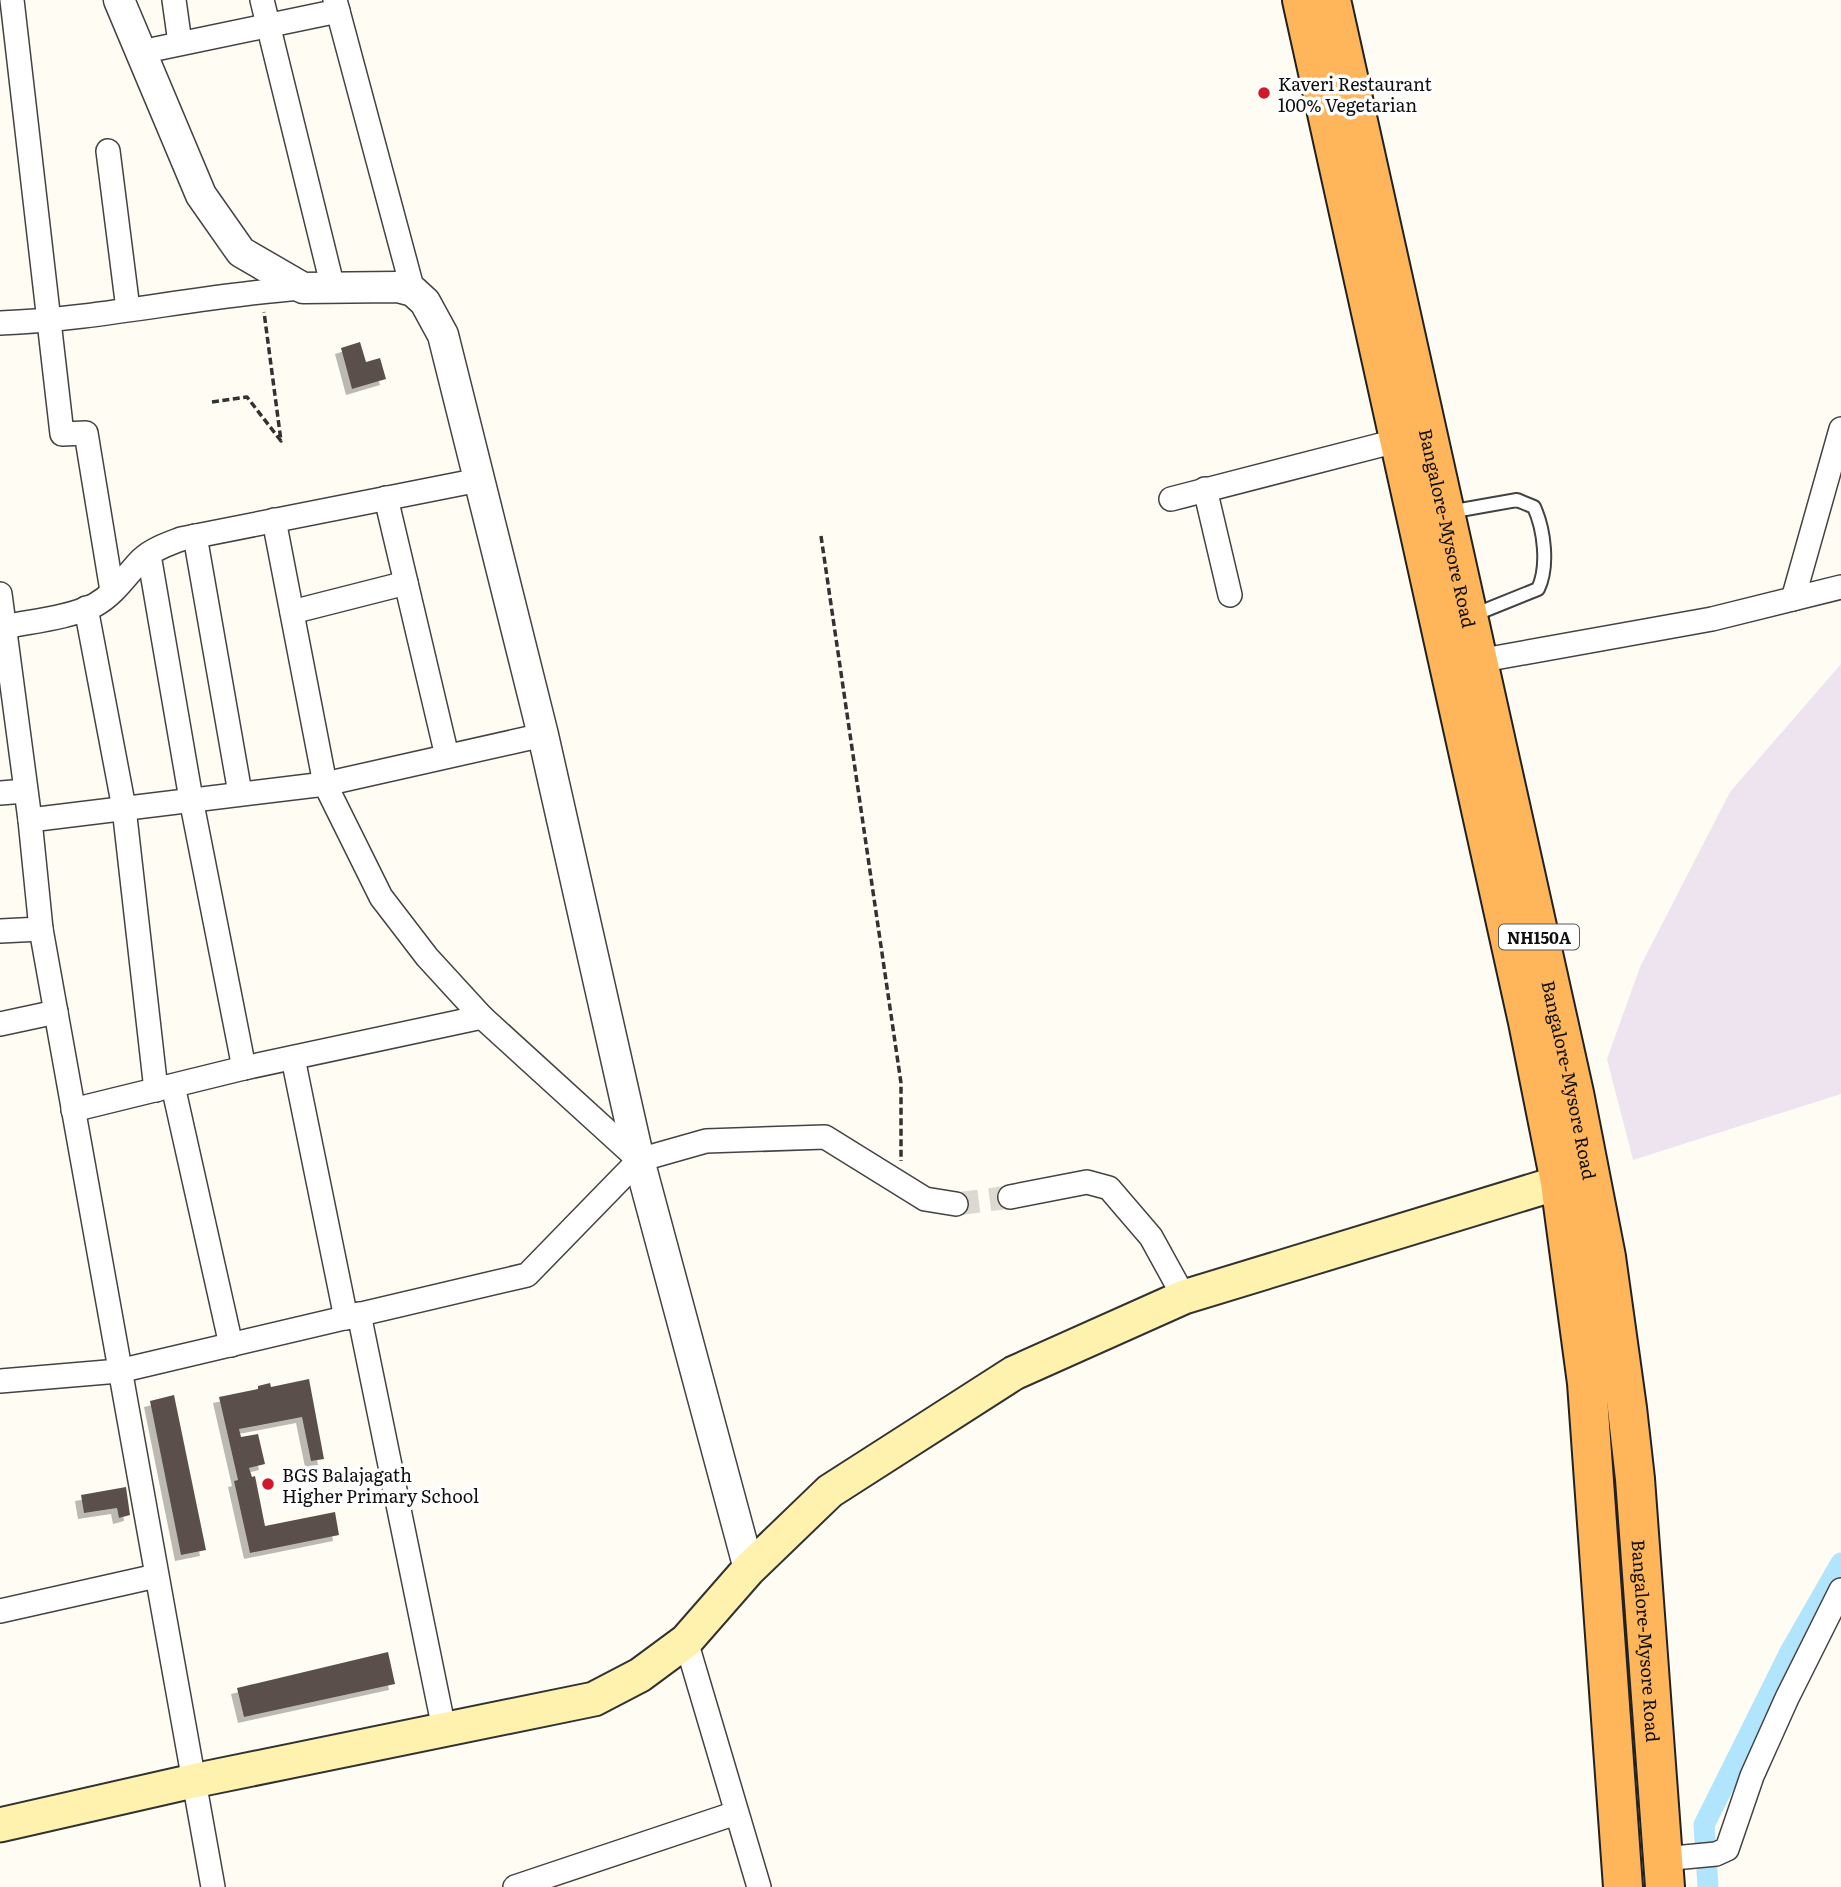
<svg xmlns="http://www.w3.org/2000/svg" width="1841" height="1887" font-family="Literata,serif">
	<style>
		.industrial { fill: #ede4ef }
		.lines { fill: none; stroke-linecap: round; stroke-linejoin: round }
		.canal { stroke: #b1e4fd; stroke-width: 21 }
		.building { fill: #5a504b; filter: url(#shadow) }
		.minor-tunnel { stroke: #dbd9d1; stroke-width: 23; stroke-dasharray: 23 11; stroke-linecap: butt }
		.service-casing { stroke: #434343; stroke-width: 16 }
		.minor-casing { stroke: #434343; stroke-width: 26 }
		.tertiary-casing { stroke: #434343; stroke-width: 33 }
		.secondary-casing { stroke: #323232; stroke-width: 37 }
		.trunk-casing { stroke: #212121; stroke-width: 42 }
		.path { stroke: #323232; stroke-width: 3.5; stroke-dasharray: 7 3.5; stroke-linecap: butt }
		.service { stroke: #fff; stroke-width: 12 }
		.minor { stroke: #fff; stroke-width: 23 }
		.tertiary { stroke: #fff; stroke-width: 30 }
		.secondary { stroke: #fff2ae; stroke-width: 33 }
		.trunk { stroke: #ffb65a; stroke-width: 38 }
		.poi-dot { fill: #d11728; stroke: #fff; stroke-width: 2.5 }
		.labels { text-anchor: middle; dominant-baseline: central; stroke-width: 7; stroke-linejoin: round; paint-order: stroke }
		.shield { fill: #fff; stroke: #585858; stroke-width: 2 }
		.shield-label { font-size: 16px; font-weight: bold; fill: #101010 }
		.poi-label { font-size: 18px; fill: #101010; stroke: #fff; text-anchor: start }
		.street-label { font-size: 18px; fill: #101010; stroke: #fff }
	</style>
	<defs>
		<filter id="shadow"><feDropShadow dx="-6" dy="6" stdDeviation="0" flood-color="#0004"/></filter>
	</defs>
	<rect width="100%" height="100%" fill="#fffcf3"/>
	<!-- industrial -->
	<path class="industrial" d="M1841,664V1094L1633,1160L1607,1059L1640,967L1730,792Z"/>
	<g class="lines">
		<!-- canal -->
		<path class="canal" d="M1708,1887L1704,1825L1790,1652L1841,1563"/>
	</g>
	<!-- building -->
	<g class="building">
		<path d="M360,342L366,362L380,358L386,379L352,389L341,348Z"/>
		<path d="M309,1379L324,1459L311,1461L302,1417L239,1429L241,1437L258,1434L265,1464L249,1468L252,1477L255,1476L265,1526L335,1512L339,1535L250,1553L234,1481L238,1480L219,1397L258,1389V1386L270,1383L271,1387Z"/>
		<path d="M174,1395L206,1550L181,1555L150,1401Z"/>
		<path d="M126,1487L130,1515L119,1518L117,1508L84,1513L81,1495Z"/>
		<path d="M388,1652L395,1684L244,1717L237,1688Z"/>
	</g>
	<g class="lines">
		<!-- minor-tunnel -->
		<path class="minor-tunnel" d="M956,1204L1010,1197"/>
		<defs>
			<path id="service" d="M1449,512L1517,500L1534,507C1544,529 1549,566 1538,589L1471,616"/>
			<g id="minor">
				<path d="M12,0L62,434L86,433L112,591"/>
				<path d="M174,0L180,43"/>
				<path d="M262,0L333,288"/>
				<path d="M335,0L413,291"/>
				<path d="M141,52L338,11"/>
				<path d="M108,151L128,309"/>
				<path d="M0,323C102,319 202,295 303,288"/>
				<path d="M1205,489L1230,595"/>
				<path d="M386,498L447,756"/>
				<path d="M1171,499L1400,440"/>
				<path d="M274,520L325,784L381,897L427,957L482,1017L639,1160"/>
				<path d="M195,536L240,793"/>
				<path d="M149,555L191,799L244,1068"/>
				<path d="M0,594L30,820L41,929L213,1887"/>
				<path d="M1793,599L1841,429"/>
				<path d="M86,608L124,808L156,1090"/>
				<path d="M292,612L406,583"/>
				<path d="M4,627C33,621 68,618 95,605C115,594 127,574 142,559C153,549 168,544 181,539L479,480"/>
				<path d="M1478,661L1712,619L1841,587"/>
				<path d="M0,793L25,791"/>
				<path d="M30,820L325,784L543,735"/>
				<path d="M0,931L41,929"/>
				<path d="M0,1024L56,1012"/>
				<path d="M293,1058L346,1318"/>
				<path d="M173,1086L231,1345"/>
				<path d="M73,1110L244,1068L482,1017"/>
				<path d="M1010,1197L1087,1182L1109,1188L1151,1237L1184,1297"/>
				<path d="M359,1314L444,1729"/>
				<path d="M0,1381L119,1371L527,1275L639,1160L706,1141L825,1137L925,1199L956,1204"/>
				<path d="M0,1611L156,1576"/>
				<path d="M686,1641L759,1887"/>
				<path d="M1663,1859L1716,1854L1727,1849L1752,1776L1787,1698L1841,1590"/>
				<path d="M515,1887L736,1813"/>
			</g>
			<path id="tertiary" d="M119,0L201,195L241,252L303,288L398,287L413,291L425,302L443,335L543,735L639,1160L749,1569"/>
			<path id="secondary" d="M0,1825L193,1781L594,1699L640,1675L686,1641L749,1569L830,1491L1014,1373L1184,1297L1584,1175"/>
			<g id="trunk">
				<path d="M1302,0L1528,1022L1560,1182L1587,1383L1623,1887"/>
				<path id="s1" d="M1331,0L1574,1093L1606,1257L1627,1408L1635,1479L1665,1887"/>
			</g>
		</defs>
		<!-- service casing -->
		<use href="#service" class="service-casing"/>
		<!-- minor casing -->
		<use href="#minor" class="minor-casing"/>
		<!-- tertiary casing -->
		<use href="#tertiary" class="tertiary-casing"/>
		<!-- secondary casing -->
		<use href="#secondary" class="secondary-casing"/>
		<!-- trunk casing -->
		<use href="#trunk" class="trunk-casing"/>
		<!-- path -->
		<g class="path">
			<path d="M212,402L247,397L281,441L264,312"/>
			<path d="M821,536L901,1083V1161"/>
		</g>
		<!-- service -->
		<use href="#service" class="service"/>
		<!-- minor -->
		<use href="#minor" class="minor"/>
		<!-- tertiary -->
		<use href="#tertiary" class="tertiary"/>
		<!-- secondary -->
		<use href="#secondary" class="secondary"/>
		<!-- trunk -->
		<use href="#trunk" class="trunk"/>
	</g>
	<!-- markers -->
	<g class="poi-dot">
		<circle cx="1264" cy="93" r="7"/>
		<circle cx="268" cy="1484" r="7"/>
	</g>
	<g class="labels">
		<!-- shield labels -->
		<rect class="shield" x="1499" y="924.5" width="80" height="25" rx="5"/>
		<g class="shield-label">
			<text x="1539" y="937">NH150A</text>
		</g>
		<!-- poi labels -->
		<g class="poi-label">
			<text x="1278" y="83">Kaveri Restaurant<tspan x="1278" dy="21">100% Vegetarian</tspan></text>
			<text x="282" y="1474">BGS Balajagath<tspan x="282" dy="21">Higher Primary School</tspan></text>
		</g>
		<!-- street labels -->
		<g class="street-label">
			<text stroke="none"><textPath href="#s1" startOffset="541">Bangalore-Mysore Road</textPath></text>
			<text stroke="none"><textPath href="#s1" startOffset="1106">Bangalore-Mysore Road</textPath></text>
			<text stroke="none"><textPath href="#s1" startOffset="1673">Bangalore-Mysore Road</textPath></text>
		</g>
	</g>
</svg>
